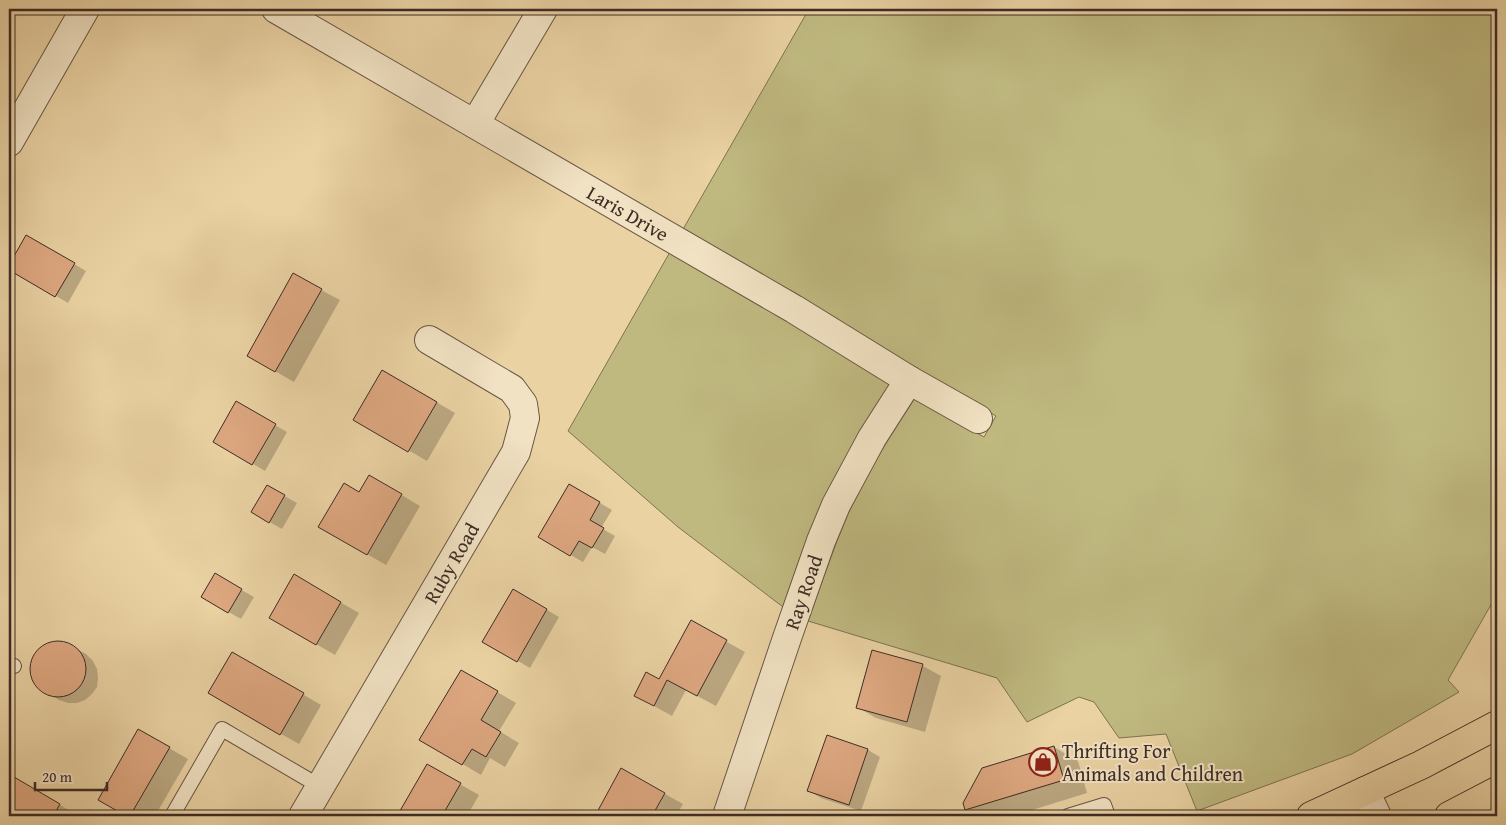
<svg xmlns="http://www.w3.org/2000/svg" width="1506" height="825" font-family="'Gentium Book Plus',serif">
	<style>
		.green { fill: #bfb980; stroke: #7e7253 }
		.shadow { fill: #0003 }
		.building { fill: #dda780; stroke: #3e2c26 }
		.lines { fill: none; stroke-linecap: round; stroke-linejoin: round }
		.lane-casing { stroke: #695645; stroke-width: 16 }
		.street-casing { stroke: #695645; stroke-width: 30 }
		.highway-casing { stroke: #3e2c26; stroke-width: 30 }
		.lane { stroke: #f1e2c3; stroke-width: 14 }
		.street { stroke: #f1e2c3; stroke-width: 28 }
		.highway { stroke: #ead2a3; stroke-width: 28 }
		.labels { text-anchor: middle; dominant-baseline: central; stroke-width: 4; stroke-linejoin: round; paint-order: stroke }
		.street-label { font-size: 20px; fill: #3e2c26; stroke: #f1e2c3 }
		.poi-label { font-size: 20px; fill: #3e2c26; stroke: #f1e2c3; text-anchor: start }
	</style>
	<rect width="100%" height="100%" fill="#ead2a3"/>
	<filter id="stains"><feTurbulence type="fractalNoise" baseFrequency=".004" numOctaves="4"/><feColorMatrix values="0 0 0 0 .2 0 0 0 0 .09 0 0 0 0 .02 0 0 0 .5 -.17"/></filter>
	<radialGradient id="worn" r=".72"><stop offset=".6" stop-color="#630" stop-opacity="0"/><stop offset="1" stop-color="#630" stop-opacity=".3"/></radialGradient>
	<!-- green -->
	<g class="green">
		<path d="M809,9H1497V588L1494,593L1496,596L1448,680L1459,692L1352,754L1197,811L1166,734L1119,738L1094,702L1079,697L1027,722L997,678L808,621C821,585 833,549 848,514C866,473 891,435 915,398L984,437L996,416L682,231Z"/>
		<path d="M670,252L788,320L891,383C867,421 843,459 824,499C807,534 796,570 783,607L678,527L568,431Z"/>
	</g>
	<!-- shadow -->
	<g class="shadow">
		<path d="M27,236L86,271L68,303L9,268Z"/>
		<path d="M321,290L340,300L294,382L249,356Z"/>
		<path d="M383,371L455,413L427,461L355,419Z"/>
		<path d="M236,403L287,432L265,471L214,441Z"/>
		<path d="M370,476L420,506L386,565L320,527L360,493Z"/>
		<path d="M569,485L612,510L601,528L615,536L605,554L592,547L583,562L539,537Z"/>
		<path d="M267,486L297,503L282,529L252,512Z"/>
		<path d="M215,575L254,597L241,619L202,597Z"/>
		<path d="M295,576L359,613L335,655L271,618Z"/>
		<path d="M513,590L559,617L530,668L484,641Z"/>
		<path d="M691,622L745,652L716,706L686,690L672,716L654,706L659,681Z"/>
		<path d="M57,642L65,643L86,654L93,661L97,669L98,678L97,687L92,694L85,700L77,703H68L59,700L39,688L34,680L32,672V663L35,656L41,649Z"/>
		<path d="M873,652L923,666L941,676L925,732L876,718L857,707Z"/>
		<path d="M232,653L321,705L299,744L209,693Z"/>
		<path d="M462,671L516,703L499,731L519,743L505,767L490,758L481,775L421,739Z"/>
		<path d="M139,731L188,759L155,816H129L99,799Z"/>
		<path d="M1054,747L1078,761L1087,793L1013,816H978L966,809Z"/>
		<path d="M868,750L880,757L861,811L821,798L809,791Z"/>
		<path d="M428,766L479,795L467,816H399Z"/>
		<path d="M622,770L683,804L676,816H596Z"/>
		<path d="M9,775L79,816H9Z"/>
	</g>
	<!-- building -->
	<g class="building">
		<path d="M26,235L75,263L55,297L9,270V265Z"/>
		<path d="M293,273L322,289L275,372L247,356Z"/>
		<path d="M382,370L437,402L408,452L353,420Z"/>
		<path d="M236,401L276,424L252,465L213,442Z"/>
		<path d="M369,475L402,494L367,555L318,527L344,483L359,492Z"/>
		<path d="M569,484L600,502L590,520L604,528L592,548L579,541L570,556L538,537Z"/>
		<path d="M267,485L285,495L269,523L251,512Z"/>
		<path d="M215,573L242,589L228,613L201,597Z"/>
		<path d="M294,574L341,602L316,645L269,618Z"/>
		<path d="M513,589L547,609L517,662L482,642Z"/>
		<path d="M691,620L727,640L697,696L667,680L654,706L634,696L646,672L659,679Z"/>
		<circle cx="58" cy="669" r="28"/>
		<path d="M872,650L923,664L907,722L856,708Z"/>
		<path d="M232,652L304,693L280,735L208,693Z"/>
		<path d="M461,670L498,691L481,720L501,732L486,757L472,749L462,765L419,740Z"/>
		<path d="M138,729L170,747L130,816H126L98,800Z"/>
		<path d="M827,735L868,749L849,805L807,791Z"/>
		<path d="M1054,746L1064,780L965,810L963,803L982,768Z"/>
		<path d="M427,764L461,783L442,816H397Z"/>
		<path d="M621,768L665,793L652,816H595Z"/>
		<path d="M9,774L60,804L53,816H9Z"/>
		<path d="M89,810L100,816H85Z"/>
	</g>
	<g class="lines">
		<defs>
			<g id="lane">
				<path d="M9,667L14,666"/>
				<path d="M172,816L222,729L321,787"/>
				<path d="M1068,816L1104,805L1108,816"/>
			</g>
			<g id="street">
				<path d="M276,9L794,309L909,380L978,419"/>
				<path d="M475,124L543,9"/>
				<path d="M9,142L85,9"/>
				<path d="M1365,791L1377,816"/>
				<path d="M303,816L516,452L525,418L523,404L512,389L429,340"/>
				<path d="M727,816L787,638L821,541L836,505L872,438L909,380"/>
			</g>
			<g id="highway">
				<path d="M1311,816L1421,765L1497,725"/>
				<path d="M1449,816L1497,791"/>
			</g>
		</defs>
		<!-- lane casing -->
		<use href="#lane" class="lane-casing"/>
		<!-- street casing -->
		<use href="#street" class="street-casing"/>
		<!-- highway casing -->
		<use href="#highway" class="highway-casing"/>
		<!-- lane -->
		<use href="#lane" class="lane"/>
		<!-- street -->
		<use href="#street" class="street"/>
		<!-- highway -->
		<use href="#highway" class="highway"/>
	</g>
	<!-- icons -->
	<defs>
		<symbol id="shop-ring" viewBox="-11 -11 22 22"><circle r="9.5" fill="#f1e2c3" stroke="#8f2418" stroke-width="1.5"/><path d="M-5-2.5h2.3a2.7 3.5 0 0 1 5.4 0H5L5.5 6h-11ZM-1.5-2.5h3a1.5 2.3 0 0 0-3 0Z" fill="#8f2418"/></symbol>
	</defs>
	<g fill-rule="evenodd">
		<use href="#shop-ring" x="1027" y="746" width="32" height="32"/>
	</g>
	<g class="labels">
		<!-- street labels -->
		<g class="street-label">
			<text transform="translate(628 213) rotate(30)">Laris Drive</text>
			<text transform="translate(451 563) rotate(-60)">Ruby Road</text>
			<text transform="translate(803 592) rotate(-71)">Ray Road</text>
		</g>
		<!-- poi labels -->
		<g class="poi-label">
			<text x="1062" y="750">Thrifting For<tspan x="1062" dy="23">Animals and Children</tspan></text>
		</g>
	</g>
	<!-- margin -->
	<rect width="1506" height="825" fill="none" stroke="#ead2a3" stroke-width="30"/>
	<rect x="10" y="10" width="1486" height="805" fill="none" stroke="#3e2c26" stroke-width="2.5"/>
	<rect x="15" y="15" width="1476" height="795" fill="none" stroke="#3e2c26"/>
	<!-- scale -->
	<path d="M35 782v8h72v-8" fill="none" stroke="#3e2c26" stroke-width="2.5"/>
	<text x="42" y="782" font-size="15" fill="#3e2c26" stroke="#f1e2c3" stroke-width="4" paint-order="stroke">20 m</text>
	<rect width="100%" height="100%" filter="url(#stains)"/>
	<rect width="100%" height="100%" fill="url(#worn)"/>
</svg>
